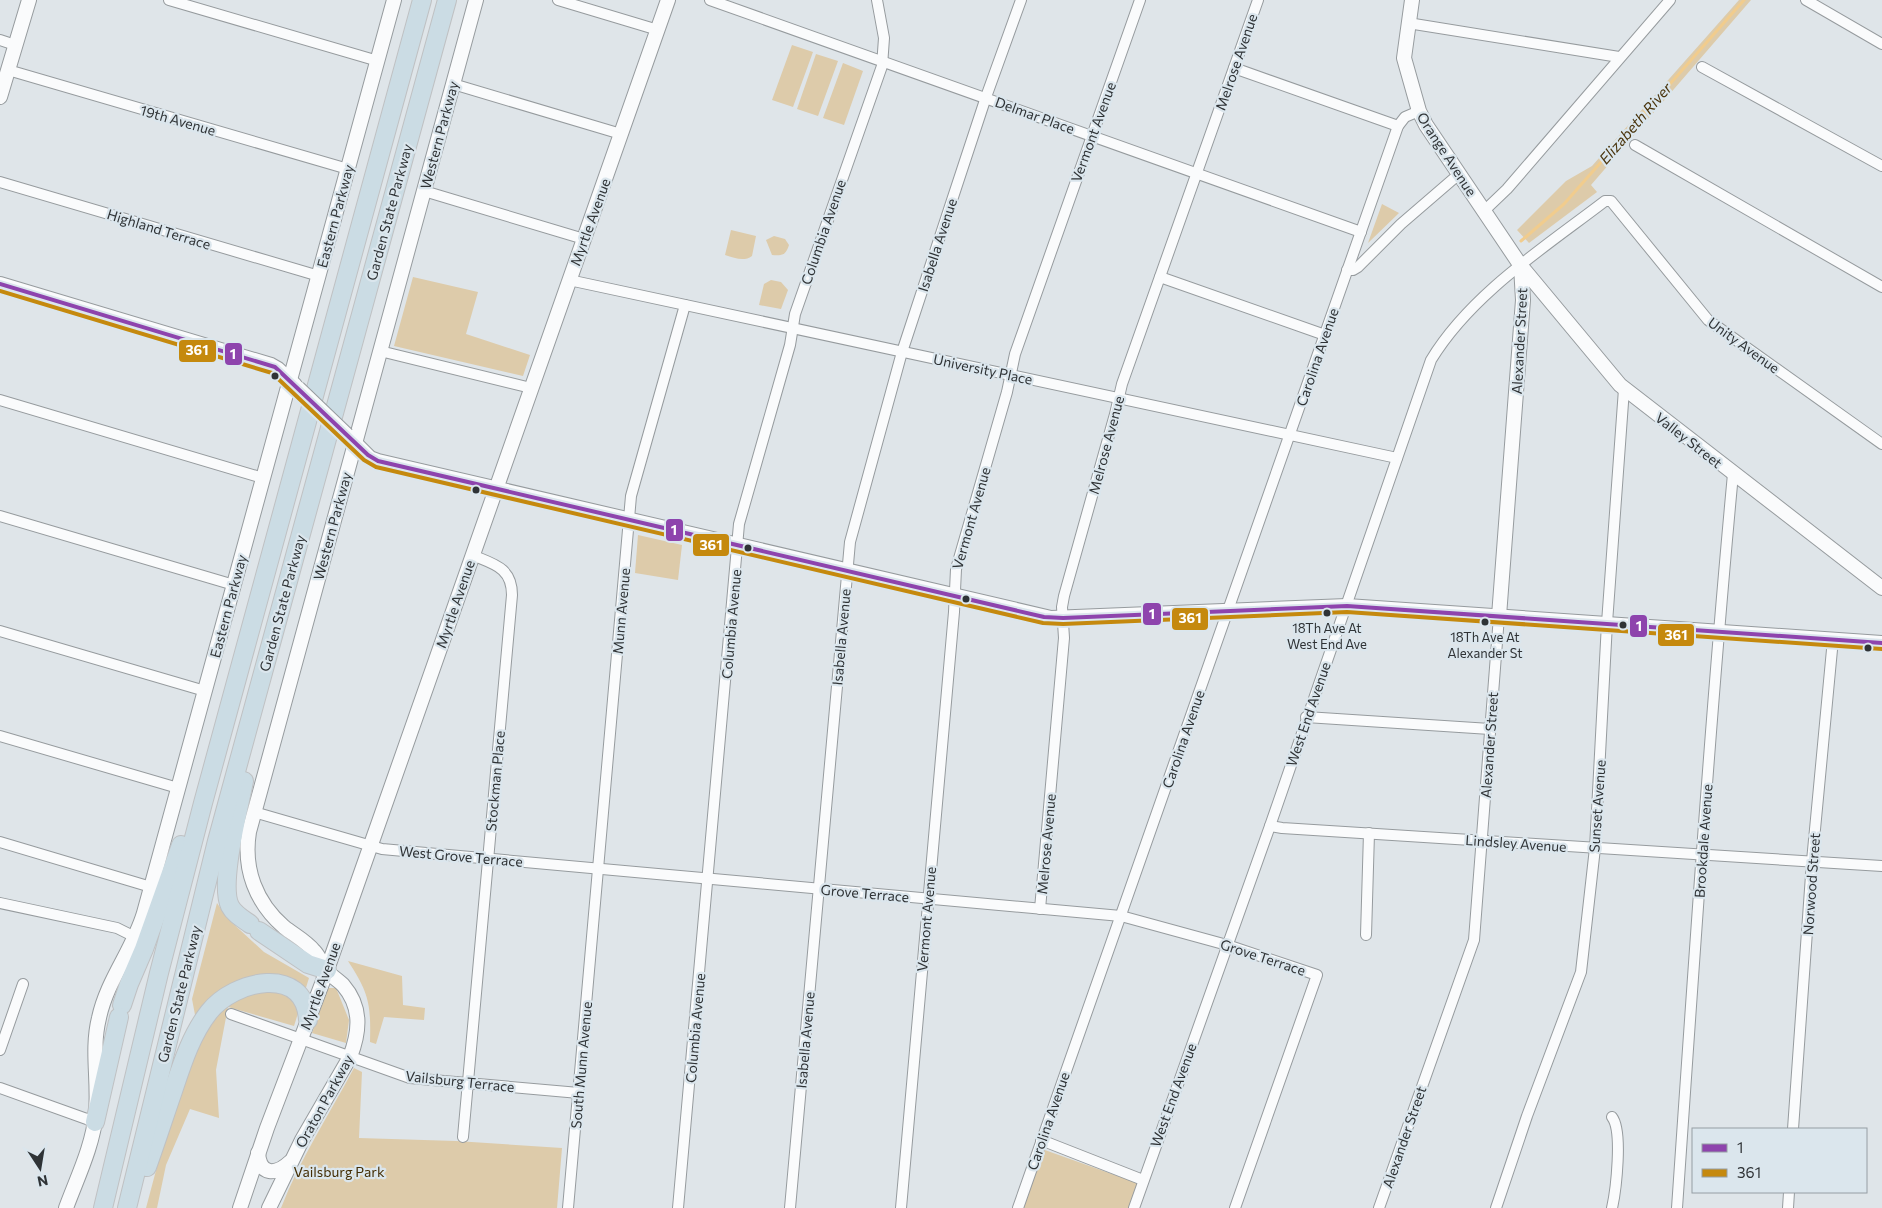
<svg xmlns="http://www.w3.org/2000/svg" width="1882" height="1208" font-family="Commissioner,sans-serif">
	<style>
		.green { fill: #ddcbaa }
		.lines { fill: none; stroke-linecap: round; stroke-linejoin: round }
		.stream { stroke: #f1cc8d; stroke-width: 3 }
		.street-casing { stroke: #969b9e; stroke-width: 12 }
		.secondary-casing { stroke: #969b9e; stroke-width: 16 }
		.highway-casing { stroke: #bfc1c3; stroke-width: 20 }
		.street { stroke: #fafbfc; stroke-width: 10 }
		.secondary { stroke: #fafbfc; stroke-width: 14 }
		.highway { stroke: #cbdce4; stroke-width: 18 }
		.secondary-bridge-casing { stroke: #969b9e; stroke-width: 16; stroke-linecap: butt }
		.secondary-bridge { stroke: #fafbfc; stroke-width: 14 }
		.bus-1-casing { stroke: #dbe6ed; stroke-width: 8 }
		.bus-2-casing { stroke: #dbe6ed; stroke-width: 8 }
		.bus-1 { stroke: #8e44ad; stroke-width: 4 }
		.bus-2 { stroke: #c5890e; stroke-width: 4 }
		.bus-dot { fill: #2f3336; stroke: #dbe6ed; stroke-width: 2 }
		.labels { text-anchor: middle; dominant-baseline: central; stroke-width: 4.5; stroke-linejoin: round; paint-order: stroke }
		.bus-label { font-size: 13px; fill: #2f3336; stroke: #dbe6ed }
		.street-label { font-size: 14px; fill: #2f3336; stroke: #dbe6ed }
		.park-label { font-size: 14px; fill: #442e04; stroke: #dbe6ed }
		.water-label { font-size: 15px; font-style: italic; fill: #4a340c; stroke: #dbe6ed }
		.line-badge { stroke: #dbe6ed; stroke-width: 2 }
		.badge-label { font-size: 14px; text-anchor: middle; font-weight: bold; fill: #fff }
	</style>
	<rect width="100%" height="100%" fill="#dfe5e9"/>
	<!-- green -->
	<g class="green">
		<path d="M1739,0H1751L1591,185L1597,192L1529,243L1517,230L1566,181L1592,166Z"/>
		<path d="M792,45L813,52L793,107L772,100Z"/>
		<path d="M816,54L838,61L818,116L797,109Z"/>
		<path d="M843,63L863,71L844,125L823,118Z"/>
		<path d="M1382,204L1399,213L1368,243Z"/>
		<path d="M731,230L756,236L752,256C744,262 735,258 725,255Z"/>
		<path d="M774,236L785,239L789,245C786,255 782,256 772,255L766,240Z"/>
		<path d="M413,277L478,292L466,334L530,355L523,376L394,346Z"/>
		<path d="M771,280L781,282L788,290L781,309L759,305L764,284Z"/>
		<path d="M638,535L682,545L678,580L635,573Z"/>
		<path d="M217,903L227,918L264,952L309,978L294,1026L228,1007L216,1070L219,1118L190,1109L166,1165L157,1208H146L179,1084L199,1036L192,999Z"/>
		<path d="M348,961L402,976L403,1005L425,1008L424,1020L384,1017L376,1044L370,1042C371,1004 369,993 348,961Z"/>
		<path d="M328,988H336L349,1020L346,1043L312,1033Z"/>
		<path d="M354,1068L362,1072L359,1138L456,1141L562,1148L557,1208H281C300,1159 329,1115 354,1068Z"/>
		<path d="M1042,1149L1140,1184L1132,1208H1021Z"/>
	</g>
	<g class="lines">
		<!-- stream -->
		<path class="stream" d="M1521,241L1564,204L1744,0"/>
		<defs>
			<g id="street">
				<path d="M169,0L378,61"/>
				<path d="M558,0L658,30"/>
				<path d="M710,0L1361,232"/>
				<path d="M1806,0L1882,44"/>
				<path d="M1408,23L1619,57"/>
				<path d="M0,40L15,45"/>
				<path d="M1702,67L1882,166"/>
				<path d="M1234,68L1398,126"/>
				<path d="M8,70L348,169"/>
				<path d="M453,84L621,134"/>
				<path d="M1635,145L1882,287"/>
				<path d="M0,182L319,276"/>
				<path d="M424,191L584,239"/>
				<path d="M1484,211L1507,189L1670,0"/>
				<path d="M1347,270H1353L1358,267L1401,224L1459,174"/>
				<path d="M1160,277L1325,335"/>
				<path d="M569,280L1397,458"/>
				<path d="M380,351L531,388"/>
				<path d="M0,400L263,478"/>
				<path d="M0,516L234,585"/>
				<path d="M0,631L205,691"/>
				<path d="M1306,717L1490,729"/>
				<path d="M0,736L178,788"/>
				<path d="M254,812L382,849L1121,916L1227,945L1317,975L1235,1208"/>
				<path d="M1270,826L1282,828L1882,866"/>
				<path d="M0,842L151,887"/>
				<path d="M0,903L117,928L135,937"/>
				<path d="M1040,909L1064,638L1062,607L1064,596L1115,414L1122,384L1258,0"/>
				<path d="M1366,935L1369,833"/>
				<path d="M231,1014L410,1078L579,1093"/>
				<path d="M0,1050L23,984"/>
				<path d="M0,1088L95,1122"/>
				<path d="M1793,1129L1812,861L1833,639"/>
				<path d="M463,1137L512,595C512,567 493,564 472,555"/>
				<path d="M1041,1140L1143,1180"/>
				<path d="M568,1208L631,496L685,305"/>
				<path d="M678,1208L739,524L790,345L795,314L882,66L884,38L877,0"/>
				<path d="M790,1208L850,542L902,352L986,97L1021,0"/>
				<path d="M901,1208L954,612L956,569L1007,392L1015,354L1140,0"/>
				<path d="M1018,1208L1398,126L1405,117L1419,111"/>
				<path d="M1134,1208L1270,826L1431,360C1471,294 1545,247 1605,201H1611L1708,320L1882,444"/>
				<path d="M1379,1208L1474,940L1499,616"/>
				<path d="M1496,1208L1527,1116L1581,972L1595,848L1607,623L1624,389"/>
				<path d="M1612,1208C1616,1190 1623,1131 1612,1117"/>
				<path d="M1677,1208C1694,963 1710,719 1733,474"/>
				<path d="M1788,1208L1789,1192"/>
			</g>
			<g id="secondary">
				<path d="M1412,0L1404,58L1419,111L1426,125L1521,266L1620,385L1882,588"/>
				<path d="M0,97L29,0"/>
				<path d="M0,284L271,365L278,369L295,385"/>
				<path d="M347,435L370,458L378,461L1051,618L1347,606L1882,643"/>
				<path d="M1499,616L1523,300L1521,266"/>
				<path d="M258,1153C260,1176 276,1175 290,1162"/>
				<path d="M66,1208C77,1178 93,1146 96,1113C99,1081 91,1050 99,1018C107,980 133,950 144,913L394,0"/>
				<path d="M240,1208L267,1128L323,981L668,0"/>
				<path d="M269,1208L302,1140L350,1057C360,1031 362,1007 343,985C338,980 331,976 326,970C322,964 319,956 314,951C306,941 294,935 284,927C256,903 243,869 249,832L476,0"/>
			</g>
			<g id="highway">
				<path d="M244,781C239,808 219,884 230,906C234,914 243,919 250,924"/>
				<path d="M259,931L308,964L327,970"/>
				<path d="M122,1005L129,984L144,949L181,845"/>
				<path d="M95,1122L119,1017"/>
				<path d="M147,1167C156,1142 164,1117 173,1091C182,1064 191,1035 209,1012C234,980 305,964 308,1020"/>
				<path d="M103,1208L159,973L203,803L422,0"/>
				<path d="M127,1208L217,841L447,0"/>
			</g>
		</defs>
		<!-- street casing -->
		<use href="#street" class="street-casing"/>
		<!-- secondary casing -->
		<use href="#secondary" class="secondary-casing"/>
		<!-- highway casing -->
		<use href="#highway" class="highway-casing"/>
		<!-- street -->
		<use href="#street" class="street"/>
		<!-- secondary -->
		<use href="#secondary" class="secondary"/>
		<!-- highway -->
		<use href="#highway" class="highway"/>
		<defs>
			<path id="secondary-bridge" d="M298,388L347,435"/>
		</defs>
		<!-- secondary-bridge casing -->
		<use href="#secondary-bridge" class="secondary-bridge-casing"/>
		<!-- secondary-bridge -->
		<use href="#secondary-bridge" class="secondary-bridge"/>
		<defs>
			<path id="bus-1" d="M0,284L275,367L368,455L378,461L1044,617L1063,618L1347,606L1882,643"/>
			<path id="bus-2" d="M0,291L272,373L364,460L376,467L1043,623L1063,624L1347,612L1882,649"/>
		</defs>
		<!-- bus-1 casing -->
		<use href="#bus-1" class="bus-1-casing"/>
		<!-- bus-2 casing -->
		<use href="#bus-2" class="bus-2-casing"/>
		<!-- bus-1 -->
		<use href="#bus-1" class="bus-1"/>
		<!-- bus-2 -->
		<use href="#bus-2" class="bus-2"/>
	</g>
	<!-- markers -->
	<g class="bus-dot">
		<circle cx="275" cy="376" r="4.5"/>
		<circle cx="476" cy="490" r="4.5"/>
		<circle cx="748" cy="548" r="4.5"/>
		<circle cx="966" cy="599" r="4.5"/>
		<circle cx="1327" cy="613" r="4.5"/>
		<circle cx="1485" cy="622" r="4.5"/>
		<circle cx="1623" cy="625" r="4.5"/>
		<circle cx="1868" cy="648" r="4.5"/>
	</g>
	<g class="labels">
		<!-- bus labels -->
		<g class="bus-label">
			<text x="1327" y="628">18Th Ave At<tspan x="1327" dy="16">West End Ave</tspan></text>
			<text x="1485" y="637">18Th Ave At<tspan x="1485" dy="16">Alexander St</tspan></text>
		</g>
		<!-- street labels -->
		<g class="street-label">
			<text transform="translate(1236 62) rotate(-71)">Melrose Avenue</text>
			<text transform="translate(1035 115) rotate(20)">Delmar Place</text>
			<text transform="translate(178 120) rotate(16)">19th Avenue</text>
			<text transform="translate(1093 132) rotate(-70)">Vermont Avenue</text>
			<text transform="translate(439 135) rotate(-75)">Western Parkway</text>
			<text transform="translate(1447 154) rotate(57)">Orange Avenue</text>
			<text transform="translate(389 212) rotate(-75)">Garden State Parkway</text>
			<text transform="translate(335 216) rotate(-75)">Eastern Parkway</text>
			<text transform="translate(590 222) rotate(-70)">Myrtle Avenue</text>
			<text transform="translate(159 229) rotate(17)">Highland Terrace</text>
			<text transform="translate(823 232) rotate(-71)">Columbia Avenue</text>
			<text transform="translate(937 245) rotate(-72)">Isabella Avenue</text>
			<text transform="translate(1519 341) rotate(-87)">Alexander Street</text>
			<text transform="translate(1744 345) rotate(36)">Unity Avenue</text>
			<text transform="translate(1317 357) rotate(-71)">Carolina Avenue</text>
			<text transform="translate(983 369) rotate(12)">University Place</text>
			<text transform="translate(1689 440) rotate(38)">Valley Street</text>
			<text transform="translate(1106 445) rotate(-75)">Melrose Avenue</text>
			<text transform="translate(971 518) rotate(-74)">Vermont Avenue</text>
			<text transform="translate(332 526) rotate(-75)">Western Parkway</text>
			<text transform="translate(282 603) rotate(-75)">Garden State Parkway</text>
			<text transform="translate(455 604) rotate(-71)">Myrtle Avenue</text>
			<text transform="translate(228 606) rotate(-75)">Eastern Parkway</text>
			<text transform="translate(621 611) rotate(-85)">Munn Avenue</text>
			<text transform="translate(731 624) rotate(-85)">Columbia Avenue</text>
			<text transform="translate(841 637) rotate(-85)">Isabella Avenue</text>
			<text transform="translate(1308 714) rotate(-71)">West End Avenue</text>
			<text transform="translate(1183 739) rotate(-71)">Carolina Avenue</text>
			<text transform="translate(1489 745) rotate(-86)">Alexander Street</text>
			<text transform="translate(495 781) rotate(-85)">Stockman Place</text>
			<text transform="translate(1597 806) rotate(-86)">Sunset Avenue</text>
			<text transform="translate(1703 841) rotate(-86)">Brookdale Avenue</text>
			<text transform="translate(1516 843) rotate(4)">Lindsley Avenue</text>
			<text transform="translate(1046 844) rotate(-85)">Melrose Avenue</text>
			<text transform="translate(461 856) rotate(5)">West Grove Terrace</text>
			<text transform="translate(1811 884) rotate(-86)">Norwood Street</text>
			<text transform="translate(865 893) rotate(5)">Grove Terrace</text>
			<text transform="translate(926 919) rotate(-85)">Vermont Avenue</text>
			<text transform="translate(1263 957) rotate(18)">Grove Terrace</text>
			<text transform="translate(320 986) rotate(-70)">Myrtle Avenue</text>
			<text transform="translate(179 994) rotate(-76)">Garden State Parkway</text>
			<text transform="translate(695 1028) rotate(-85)">Columbia Avenue</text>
			<text transform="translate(805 1040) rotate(-85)">Isabella Avenue</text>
			<text transform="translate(581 1065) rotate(-85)">South Munn Avenue</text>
			<text transform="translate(460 1081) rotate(6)">Vailsburg Terrace</text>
			<text transform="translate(1173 1095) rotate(-70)">West End Avenue</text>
			<text transform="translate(324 1101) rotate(-61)">Oraton Parkway</text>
			<text transform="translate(1048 1121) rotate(-71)">Carolina Avenue</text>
			<text transform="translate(1404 1137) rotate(-71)">Alexander Street</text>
		</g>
		<!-- park labels -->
		<g class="park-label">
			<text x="339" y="1171">Vailsburg Park</text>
		</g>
		<!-- water labels -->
		<g class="water-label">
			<text transform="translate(1635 123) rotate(-49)">Elizabeth River</text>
		</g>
	</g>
	<g class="line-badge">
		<rect x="178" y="339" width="39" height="24" rx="5" fill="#c5890e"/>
		<rect x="224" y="342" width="19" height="24" rx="5" fill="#8e44ad"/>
		<rect x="665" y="518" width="19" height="24" rx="5" fill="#8e44ad"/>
		<rect x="692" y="533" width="38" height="24" rx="5" fill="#c5890e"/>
		<rect x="1142" y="602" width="20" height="24" rx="5" fill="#8e44ad"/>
		<rect x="1171" y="607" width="38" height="24" rx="5" fill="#c5890e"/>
		<rect x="1629" y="614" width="19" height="24" rx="5" fill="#8e44ad"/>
		<rect x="1657" y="623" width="38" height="24" rx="5" fill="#c5890e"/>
	</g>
	<g class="badge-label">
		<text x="197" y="355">361</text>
		<text x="233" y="359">1</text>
		<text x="674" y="535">1</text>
		<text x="711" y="550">361</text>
		<text x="1152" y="619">1</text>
		<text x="1190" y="623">361</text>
		<text x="1639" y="631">1</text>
		<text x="1676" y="640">361</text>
	</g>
	<!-- legend -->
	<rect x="1692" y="1128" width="175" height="65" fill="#dbe6ed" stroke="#969ea4"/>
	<rect x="1702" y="1144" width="25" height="8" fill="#8e44ad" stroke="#969ea4"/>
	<text x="1737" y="1153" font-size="15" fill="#2f3336">1</text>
	<rect x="1702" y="1169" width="25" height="8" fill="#c5890e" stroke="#969ea4"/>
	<text x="1737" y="1178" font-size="15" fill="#2f3336">361</text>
	<!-- north arrow -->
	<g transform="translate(40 1168) rotate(168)" stroke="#dbe6ed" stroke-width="4" paint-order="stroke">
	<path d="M0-4L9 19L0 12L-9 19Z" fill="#2f3336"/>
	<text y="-8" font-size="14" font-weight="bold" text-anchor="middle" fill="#2f3336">N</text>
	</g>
</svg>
